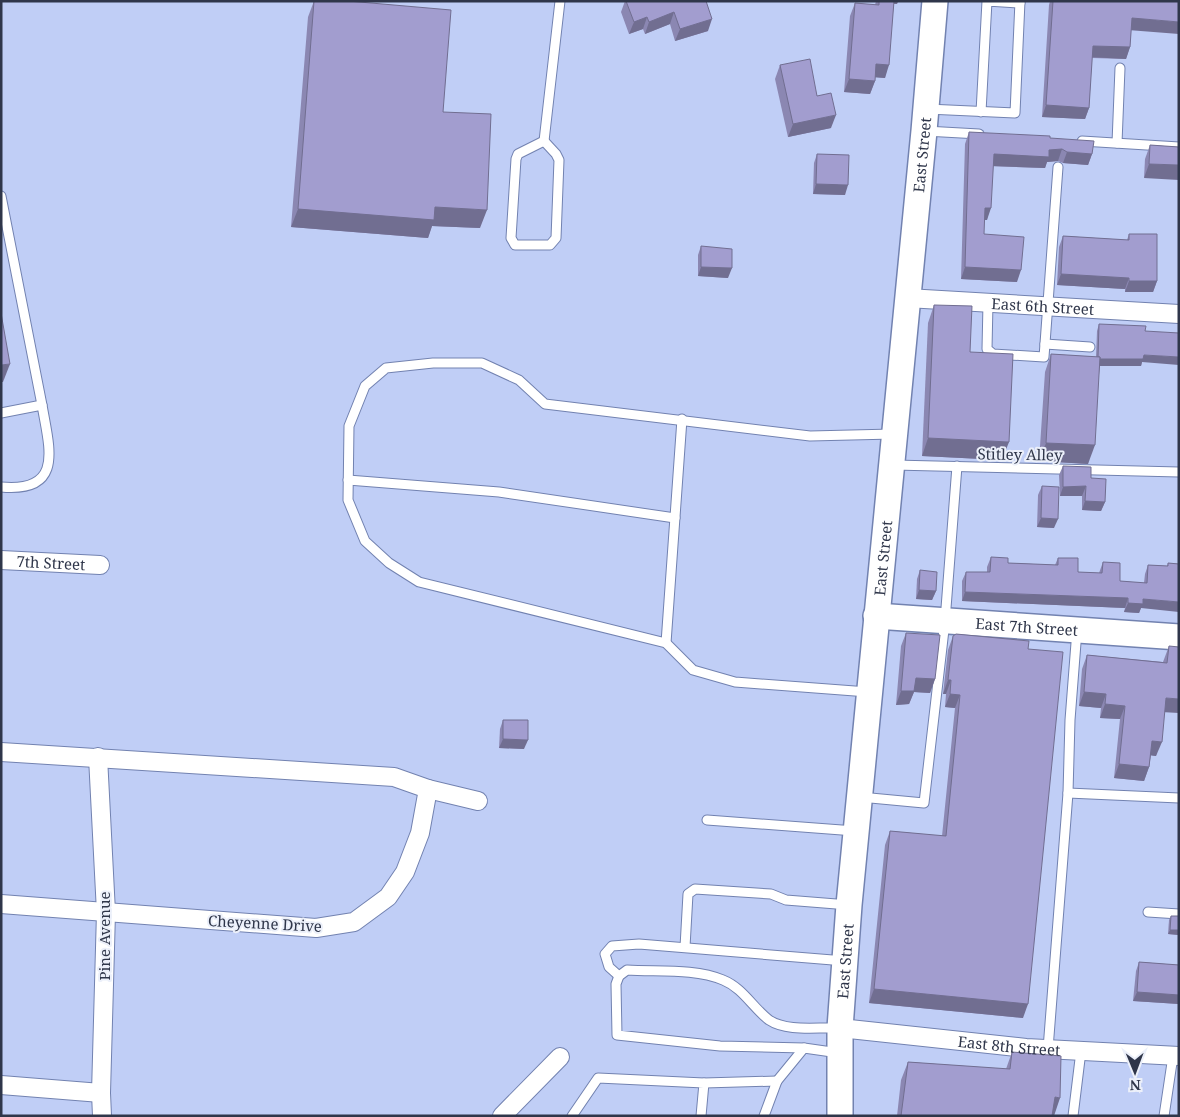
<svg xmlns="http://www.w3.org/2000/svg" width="1180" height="1117" font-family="'Noto Serif',serif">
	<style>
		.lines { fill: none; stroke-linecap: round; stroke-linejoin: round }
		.service-casing { stroke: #7282b0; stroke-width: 11 }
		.minor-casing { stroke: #7282b0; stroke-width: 20 }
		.secondary-casing { stroke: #7282b0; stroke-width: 28 }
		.service { stroke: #fff; stroke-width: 9 }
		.minor { stroke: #fff; stroke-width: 18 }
		.secondary { stroke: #fff; stroke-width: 25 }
		.wall { fill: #8b87b2 }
		.shaded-wall { fill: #716e91 }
		.building { fill: #a29dcf; stroke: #716e91 }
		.labels { text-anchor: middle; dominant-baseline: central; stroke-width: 4; stroke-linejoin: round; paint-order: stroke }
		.street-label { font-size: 15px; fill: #2f364a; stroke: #ecf0fa }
	</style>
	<rect width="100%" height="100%" fill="#c0cef6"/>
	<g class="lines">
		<defs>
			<g id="service">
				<path d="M927,109L1015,113L1020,1"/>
				<path d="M981,112L987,1L1020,3"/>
				<path d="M925,131L979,134"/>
				<path d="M544,141L556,154L559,160L556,238L550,245H515L511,238L516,159L518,154Z"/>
				<path d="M544,141L560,1"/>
				<path d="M1082,141L1179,147"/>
				<path d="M1117,143L1120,68"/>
				<path d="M1,196L42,405"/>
				<path d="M988,303L987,349L993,354L1044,357L1058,167"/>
				<path d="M1045,344L1090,347"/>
				<path d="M1,413L42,405C49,447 65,493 1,487"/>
				<path d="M894,465L1179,472"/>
				<path d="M348,480L499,492L675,518"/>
				<path d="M666,643L682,419"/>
				<path d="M868,692L735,682L693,670L666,643L419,582L389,563L365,541L348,500L349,426L365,386L386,368L433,363H482L519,380L545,404L810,436L893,434"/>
				<path d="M1068,793L1179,798"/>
				<path d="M860,797L924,803L945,621L957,466"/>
				<path d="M707,820L855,831"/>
				<path d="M1148,912L1179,914"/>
				<path d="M685,947L688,894L695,889L771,894L786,900L849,905"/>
				<path d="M619,976L609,967L605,954L612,946L639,944L845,961"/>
				<path d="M804,1048L720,1046L617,1035L616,984L619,976L627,970C657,972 695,968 723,980C743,988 753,1008 769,1020C787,1032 817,1027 837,1028"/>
				<path d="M1048,1049L1068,793L1070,720L1077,630"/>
				<path d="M704,1083L777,1081"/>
				<path d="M572,1116L598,1078L704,1083L701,1116"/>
				<path d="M764,1116L777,1081L804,1048L839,1053"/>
				<path d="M1073,1116L1081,1051"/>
				<path d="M1164,1116L1173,1056"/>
			</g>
			<g id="minor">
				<path id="s1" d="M907,298L1179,314"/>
				<path id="s2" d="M1,560L100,565"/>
				<path d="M1,752L394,777L428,789L420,833L405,872L388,897L354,922L316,928L1,904"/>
				<path d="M98,757L106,912L101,1093L102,1116"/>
				<path d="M428,789L478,801"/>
				<path id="s3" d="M840,1028L1026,1048L1179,1056"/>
				<path d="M1,1085L101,1093"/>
				<path d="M502,1116L560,1057"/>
			</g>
			<g id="secondary">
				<path id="s4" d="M876,616L1179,637"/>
				<path id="s5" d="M840,1116V1028L849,905L924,131L935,1"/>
			</g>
		</defs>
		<!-- service casing -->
		<use href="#service" class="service-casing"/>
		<!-- minor casing -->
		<use href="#minor" class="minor-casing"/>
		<!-- secondary casing -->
		<use href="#secondary" class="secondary-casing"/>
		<!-- service -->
		<use href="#service" class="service"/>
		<!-- minor -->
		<use href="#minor" class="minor"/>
		<!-- secondary -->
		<use href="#secondary" class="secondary"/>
	</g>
	<!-- wall -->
	<g class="wall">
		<path d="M314,1H348L443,112L480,228L432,226L428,238L291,227L308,17Z"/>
		<path d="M625,1H706L708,31L675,41L670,24L645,34L643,29L629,34L621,12Z"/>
		<path d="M876,1H898L897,4H894L885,78L875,77V81L870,94L844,92L850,16L855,3L875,5Z"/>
		<path d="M1050,1H1179L1131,30L1130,47L1126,59L1092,58L1089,108L1085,119L1042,117L1049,5Z"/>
		<path d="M780,65L831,128L788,137L775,79Z"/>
		<path d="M969,132L1050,138L1092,154L1088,165L1063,163L1058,161L1047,162L1045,168L993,166L987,220H984V234L1017,282L961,279L965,144Z"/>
		<path d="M1150,145L1179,147L1144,178L1145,159Z"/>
		<path d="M817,154L845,195L813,194L814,163Z"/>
		<path d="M1129,234L1157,281L1153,292H1125V289L1057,285L1059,247L1063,236L1127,240Z"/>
		<path d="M701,246L728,278L698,276V255Z"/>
		<path d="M934,305L970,352L1002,460L922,456L928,323Z"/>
		<path d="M1099,324L1142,362L1141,366H1100L1088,464L1039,461L1045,372L1051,354L1096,357L1097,331Z"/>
		<path d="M1063,466L1091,478L1105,502L1101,511L1082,510V496H1060L1059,475Z"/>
		<path d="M1042,486L1054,528L1037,527L1038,495Z"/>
		<path d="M991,557L1008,563L1055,565L1058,558L1078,572L1099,573L1103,562L1120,581L1144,583L1145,574L1148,565L1167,566L1168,563L1179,564L1141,608L1139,613L1124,612L1125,608L962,601V581L966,572H987V567Z"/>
		<path d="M920,570L936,591L932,600L916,599L917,579Z"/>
		<path d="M906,633L935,679L930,693L914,692L909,704L896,705L901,646Z"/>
		<path d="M953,636L1028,649L1023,1018L869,1003L885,845L890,831L942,836L955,708L945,707L946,694H943L948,650Z"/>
		<path d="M1169,646L1164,712L1156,756L1151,755L1149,767L1144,781L1114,778L1120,719L1100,718L1101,708L1079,706L1082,669L1087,655L1163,662Z"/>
		<path d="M503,720L524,749L499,748L500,729Z"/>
		<path d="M1171,916H1179V935L1168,934L1169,920Z"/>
		<path d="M1139,962L1179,965V1004L1133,1001L1136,971Z"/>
		<path d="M1012,1052L1054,1116H897L901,1080L908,1062L1006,1069Z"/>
	</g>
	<!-- shaded-wall -->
	<g class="shaded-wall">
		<path d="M891,1H898L897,4H890Z"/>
		<path d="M674,12L670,24L645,34L649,22Z"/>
		<path d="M647,17L643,29L629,34L634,22Z"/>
		<path d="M1132,18L1179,22V34L1128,30Z"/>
		<path d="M712,19L708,31L675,41L680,29Z"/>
		<path d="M1093,46L1130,47L1126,59L1089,57Z"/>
		<path d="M876,64L889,65L885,78L871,77Z"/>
		<path d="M849,79L875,81L870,94L844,92Z"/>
		<path d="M1046,105L1089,108L1085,119L1042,117Z"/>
		<path d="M836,115L831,128L788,137L793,124Z"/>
		<path d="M1062,149L1058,161L1047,162L1045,168L989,166L994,154Z"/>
		<path d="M1067,152L1092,154L1088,165L1063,163Z"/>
		<path d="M1149,164L1179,165V180L1144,178Z"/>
		<path d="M816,184L848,185L845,195L813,194Z"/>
		<path d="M435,207L487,210L480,228L432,226L428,238L291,227L298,209Z"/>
		<path d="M985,208H991L987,220H981Z"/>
		<path d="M701,267L732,268L728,278L698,276Z"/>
		<path d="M965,267L1021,270L1017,282L961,279Z"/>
		<path d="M1061,274L1129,278L1125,289L1057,285Z"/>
		<path d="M1129,281H1157L1153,292H1125Z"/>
		<path d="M1144,355L1179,357V365L1142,362L1141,366H1095L1098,359Z"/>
		<path d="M10,364L3,382H1V365Z"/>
		<path d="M928,438L1009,442L1002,460L922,456Z"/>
		<path d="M1046,443L1095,445L1088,464L1039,461Z"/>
		<path d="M1086,486L1082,496H1060L1063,487Z"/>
		<path d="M1085,501L1105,502L1101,511L1082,510Z"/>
		<path d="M1041,518L1058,519L1054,528L1037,527Z"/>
		<path d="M919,590L936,591L932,600L916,599Z"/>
		<path d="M965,592L1128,598L1125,608L962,601Z"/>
		<path d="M1143,599L1179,602V612L1141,608L1139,613L1124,612L1128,603Z"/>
		<path d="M916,678L935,679L930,693L914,692L909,704L896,705L901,691Z"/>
		<path d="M948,680H951L946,694H943Z"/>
		<path d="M1084,692L1106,694L1101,708L1079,706Z"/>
		<path d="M950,694L960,695L955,708L945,707Z"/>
		<path d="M1166,698L1179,699V713L1161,712Z"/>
		<path d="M1105,704L1125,706L1120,719L1100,718Z"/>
		<path d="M503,739L528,740L524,749L499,748Z"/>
		<path d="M1152,741L1162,742L1156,756L1147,755Z"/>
		<path d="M1119,764L1149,767L1144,781L1114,778Z"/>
		<path d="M1170,930H1179V935L1168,934Z"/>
		<path d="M874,989L1028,1004L1023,1018L869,1003Z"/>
		<path d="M1137,992L1179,995V1004L1133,1001Z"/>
		<path d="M1055,1097L1060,1098L1054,1116H1048Z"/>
	</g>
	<!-- building -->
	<g class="building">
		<path d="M314,1H348L451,10L443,112L491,114L487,210L435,207L434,220L298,209Z"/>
		<path d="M626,1H706L712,19L680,29L674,12L649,22L647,17L634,22Z"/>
		<path d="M879,1H894L889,65L876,64L875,81L849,79L855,3L879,5Z"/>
		<path d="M1053,1H1179V22L1132,18L1130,47L1093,46L1089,108L1046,105Z"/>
		<path d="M810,59L817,96L831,93L836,115L793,124L780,65Z"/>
		<path d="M969,132L1050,136V138L1094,141L1092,154L1067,152L1062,149L1049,150V157L994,154L991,208H985L984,234L1024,237L1021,270L965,267Z"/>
		<path d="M1150,145L1179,147V165L1149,164Z"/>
		<path d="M817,154L849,155L848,185L816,184Z"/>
		<path d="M1129,234H1157V281H1129V278L1061,274L1063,236L1129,240Z"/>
		<path d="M701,246L732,249V268L701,267Z"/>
		<path d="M934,305L972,306L970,352L1013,354L1009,442L928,438Z"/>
		<path d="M1,313L10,364L1,365Z"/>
		<path d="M1099,324L1146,326L1145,331L1179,333V357L1144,355L1143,359H1100V357H1098Z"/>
		<path d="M1051,354L1100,357L1095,445L1046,443Z"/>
		<path d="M1063,466L1091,467V478L1106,479L1105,502L1085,501L1086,486L1063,487Z"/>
		<path d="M1042,486L1059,487L1058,519L1041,518Z"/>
		<path d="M991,557L1008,558V563L1058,565V558H1078V572L1102,573L1103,562L1120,563V581L1147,583L1148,565L1168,566V563L1179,564V602L1143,599V604L1128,603V598L965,592L966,572H990Z"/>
		<path d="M920,570L937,572L936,591L919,590Z"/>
		<path d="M906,633L940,635L935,679L916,678L914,691H901Z"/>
		<path d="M956,634L1029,641L1028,649L1063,652L1028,1004L874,989L890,831L946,836L960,695L950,694L951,680H948L953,636Z"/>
		<path d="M1169,646L1179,647V699L1166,698L1162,742L1152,741L1149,767L1119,764L1125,706L1105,704L1106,694L1084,692L1087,655L1167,663Z"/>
		<path d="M503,720H528V740L503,739Z"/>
		<path d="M1171,916H1179V930H1170Z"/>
		<path d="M1139,962L1179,965V995L1137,992Z"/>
		<path d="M1012,1052L1061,1056L1060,1098L1055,1097L1052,1116H901L908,1062L1010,1069Z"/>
	</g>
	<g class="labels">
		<!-- street labels -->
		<g class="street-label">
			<text stroke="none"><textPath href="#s5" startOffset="965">East Street</textPath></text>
			<text stroke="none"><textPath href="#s1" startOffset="136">East 6th Street</textPath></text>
			<text transform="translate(1020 454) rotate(1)">Stitley Alley</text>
			<text stroke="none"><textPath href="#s5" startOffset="560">East Street</textPath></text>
			<text stroke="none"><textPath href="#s2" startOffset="50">7th Street</textPath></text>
			<text stroke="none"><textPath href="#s4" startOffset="151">East 7th Street</textPath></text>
			<text transform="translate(265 923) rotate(3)">Cheyenne Drive</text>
			<text transform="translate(104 936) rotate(-90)">Pine Avenue</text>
			<text stroke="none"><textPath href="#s5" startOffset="155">East Street</textPath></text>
			<text stroke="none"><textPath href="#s3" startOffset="170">East 8th Street</textPath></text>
		</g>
	</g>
	<!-- border -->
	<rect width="1180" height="1117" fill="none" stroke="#2f364a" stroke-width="5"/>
	<!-- north arrow -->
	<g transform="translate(1135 1072) rotate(179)" stroke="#ecf0fa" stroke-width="4" paint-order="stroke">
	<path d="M0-4L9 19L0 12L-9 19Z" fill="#2f364a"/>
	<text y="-8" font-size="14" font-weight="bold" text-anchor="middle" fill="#2f364a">N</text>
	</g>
</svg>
